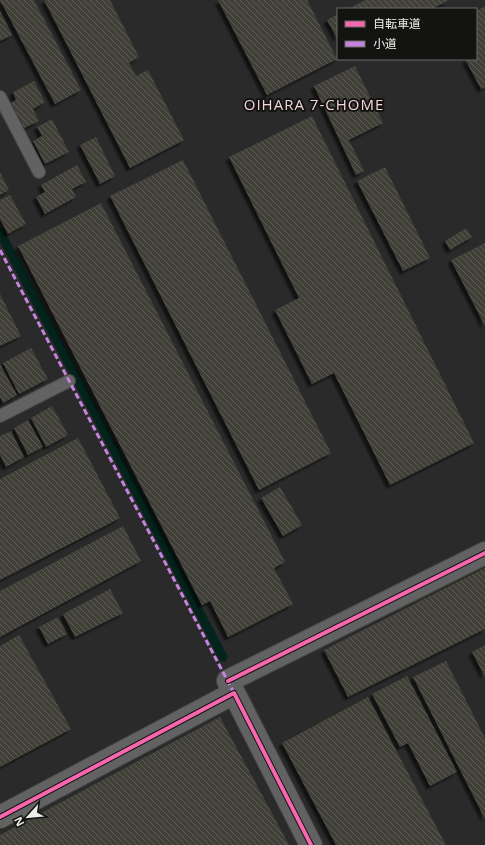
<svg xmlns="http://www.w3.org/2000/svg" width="485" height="845" font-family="'Open Sans','Noto Sans JP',sans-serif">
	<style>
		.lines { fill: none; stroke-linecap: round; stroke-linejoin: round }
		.stream { stroke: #04231c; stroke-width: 9 }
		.building { fill: url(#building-back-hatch); filter: url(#shadow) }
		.service-casing { stroke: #474746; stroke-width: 14 }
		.minor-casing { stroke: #474746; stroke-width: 24 }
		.service { stroke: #616261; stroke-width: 12 }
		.minor { stroke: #616261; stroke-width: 22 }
		.quiet { stroke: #c483df; stroke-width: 3; stroke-dasharray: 6 3; stroke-linecap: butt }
		.cycleway-casing { stroke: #131312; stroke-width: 6 }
		.cycleway { stroke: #f766af; stroke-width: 4 }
		.labels { text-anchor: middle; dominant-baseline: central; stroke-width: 4; stroke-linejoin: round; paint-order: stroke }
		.neighbourhood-label { font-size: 15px; letter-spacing: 1px; fill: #f6d3da; stroke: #131312 }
	</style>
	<defs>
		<pattern id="building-back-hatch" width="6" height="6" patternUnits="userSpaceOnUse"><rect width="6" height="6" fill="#414037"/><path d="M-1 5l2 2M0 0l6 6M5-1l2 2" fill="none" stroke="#5d5c54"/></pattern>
		<filter id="shadow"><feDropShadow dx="-3.5" dy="3.5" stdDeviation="1" flood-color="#0009"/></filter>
	</defs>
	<rect width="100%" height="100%" fill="#2a2a2a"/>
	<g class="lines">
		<!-- stream -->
		<path class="stream" d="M0,232L223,657"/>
	</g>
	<!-- building -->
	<g class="building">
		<path d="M0,0H34L81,90L55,104Z"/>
		<path d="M44,0H110L139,57L129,63L136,76L148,70L184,140L130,168Z"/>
		<path d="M218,0H307L337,59L267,95Z"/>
		<path d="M365,0H449L432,9H348Z"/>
		<path d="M485,6V87L481,89L465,59H476V11Z"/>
		<path d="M0,11L12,35L0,41Z"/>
		<path d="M338,14V40L327,20Z"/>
		<path d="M355,66L383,123L349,140L364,171L356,175L314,86Z"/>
		<path d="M34,81L45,102L33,109L39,121L24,128L11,103L16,100L13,92Z"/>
		<path d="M312,116L474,443L390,485L334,373L312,384L275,310L299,298L229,157Z"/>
		<path d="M52,119L69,152L45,164L33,141L42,136L37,127Z"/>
		<path d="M96,137L115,176L100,184L80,145Z"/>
		<path d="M183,160L331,453L259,490L110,196Z"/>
		<path d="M77,165L86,182L72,189L76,197L45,214L36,197L45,192L41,185Z"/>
		<path d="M385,167L430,258L403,271L357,181Z"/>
		<path d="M0,172L9,190L0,195Z"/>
		<path d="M10,195L26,224L8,234L0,219V200Z"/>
		<path d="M101,203L285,562L274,568L293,604L228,637L210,601L202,605L18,246Z"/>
		<path d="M466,228L472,237L450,250L445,241Z"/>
		<path d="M485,243V326L451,260Z"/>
		<path d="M0,294L21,336L0,346Z"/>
		<path d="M31,348L48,379L19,394L3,363Z"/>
		<path d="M0,364L17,395L3,403L0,397Z"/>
		<path d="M52,406L68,435L46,447L31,418Z"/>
		<path d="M28,420L43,447L28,455L14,428Z"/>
		<path d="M11,431L24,457L6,467L0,455V436Z"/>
		<path d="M78,438L120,518L0,580V479Z"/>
		<path d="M280,487L302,525L283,536L261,498Z"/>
		<path d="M123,526L141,561L0,637V591Z"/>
		<path d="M485,568V629L348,697L324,650Z"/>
		<path d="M110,589L123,613L75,637L63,614Z"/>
		<path d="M58,617L67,634L48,644L39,627Z"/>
		<path d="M19,635L71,729L0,767V646Z"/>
		<path d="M485,645V677L472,652Z"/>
		<path d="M446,661L485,738V819L413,677Z"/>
		<path d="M407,676L457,772L430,786L408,743L400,747L372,694Z"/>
		<path d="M368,697L446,845H336L282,743Z"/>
		<path d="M220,717L289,845H0V835Z"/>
	</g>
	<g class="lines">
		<defs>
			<g id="service">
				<path d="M0,97L39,172"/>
				<path d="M0,416L69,381"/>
			</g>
			<g id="minor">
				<path d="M228,681L485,553"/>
				<path d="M0,817L234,693L311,845"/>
			</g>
		</defs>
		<!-- service casing -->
		<use href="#service" class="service-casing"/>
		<!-- minor casing -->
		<use href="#minor" class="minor-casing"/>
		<!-- service -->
		<use href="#service" class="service"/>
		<!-- minor -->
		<use href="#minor" class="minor"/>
		<!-- quiet -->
		<path class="quiet" d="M0,250L234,693"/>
		<defs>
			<g id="cycleway">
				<path d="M228,681L485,553"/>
				<path d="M0,817L234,693L311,845"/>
			</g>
		</defs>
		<!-- cycleway casing -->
		<use href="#cycleway" class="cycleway-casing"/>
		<!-- cycleway -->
		<use href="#cycleway" class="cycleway"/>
	</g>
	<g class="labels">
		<!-- neighbourhood labels -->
		<g class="neighbourhood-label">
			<text x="314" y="104">OIHARA 7-CHOME</text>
		</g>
	</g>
	<!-- legend -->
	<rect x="337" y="8" width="140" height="52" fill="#131312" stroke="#6a6a69"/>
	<rect x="345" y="21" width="20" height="6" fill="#f766af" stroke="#6a6a69"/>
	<text x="373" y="28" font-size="12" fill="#ededec">自転車道</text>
	<rect x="345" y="41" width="20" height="6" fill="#c483df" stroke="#6a6a69"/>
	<text x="373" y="48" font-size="12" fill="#ededec">小道</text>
	<!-- north arrow -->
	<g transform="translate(28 817) rotate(243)" stroke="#131312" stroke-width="3" paint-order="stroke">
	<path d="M0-3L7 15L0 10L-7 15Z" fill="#ededec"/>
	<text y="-6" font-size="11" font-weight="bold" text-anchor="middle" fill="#ededec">N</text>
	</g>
</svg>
